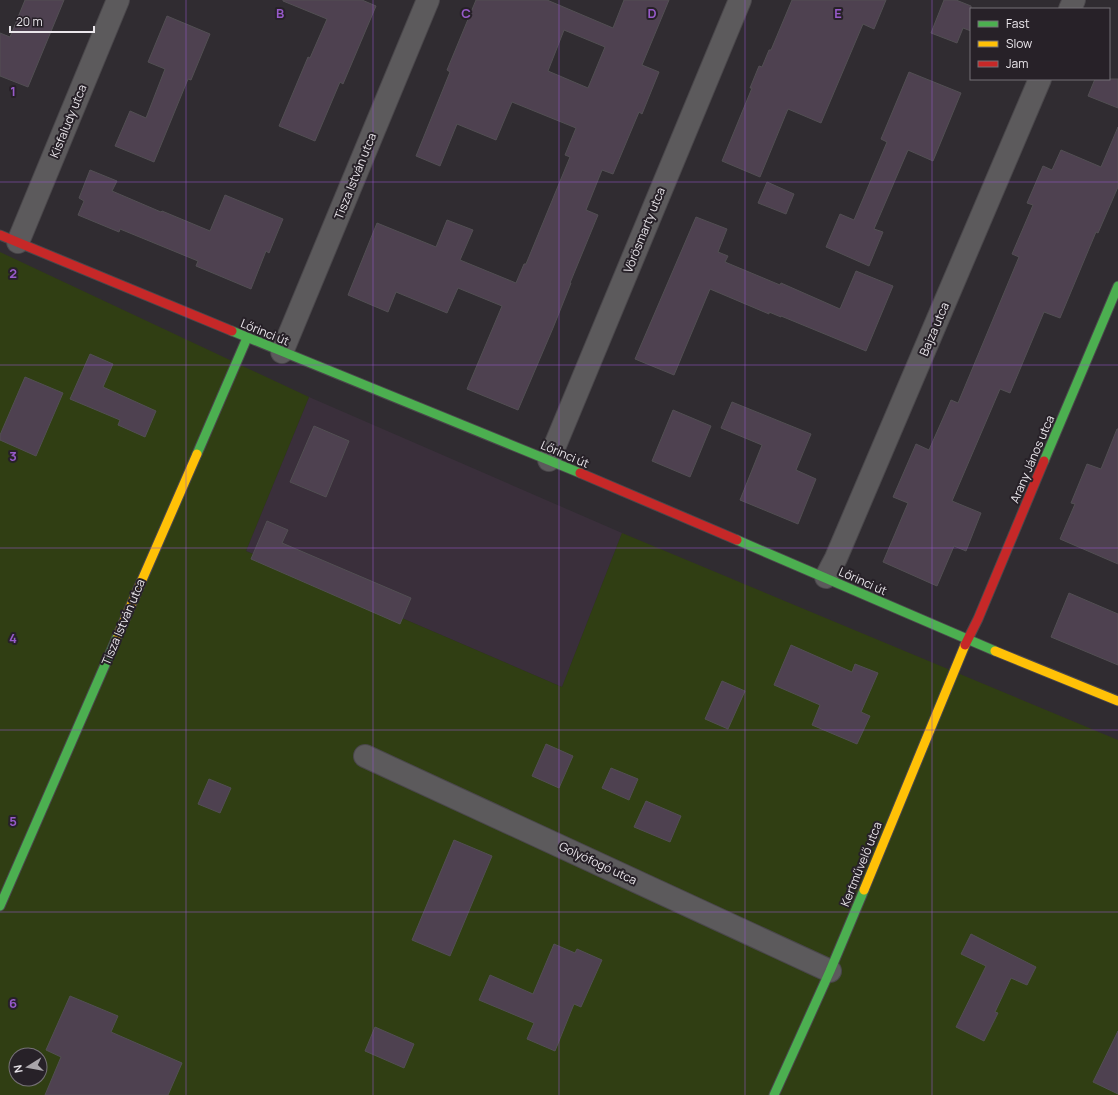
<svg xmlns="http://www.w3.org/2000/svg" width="1118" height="1095" font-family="Manrope,sans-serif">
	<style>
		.built { fill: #3a2f3b }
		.green { fill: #303e13; fill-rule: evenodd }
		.building { fill: #4e4150; stroke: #524f53; fill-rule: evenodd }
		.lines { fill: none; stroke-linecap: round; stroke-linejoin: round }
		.street-casing { stroke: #4a474b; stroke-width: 24 }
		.fast-casing { stroke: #4a474b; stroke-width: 11 }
		.slow-casing { stroke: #4a474b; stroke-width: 11 }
		.jam-casing { stroke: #4a474b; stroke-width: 11 }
		.street { stroke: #5c5a5c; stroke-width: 22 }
		.fast { stroke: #4caf50; stroke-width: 9 }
		.slow { stroke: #ffc107; stroke-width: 9 }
		.jam { stroke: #c62828; stroke-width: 9 }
		.grid { fill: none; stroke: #975aca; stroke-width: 1; stroke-opacity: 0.55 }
		.labels { text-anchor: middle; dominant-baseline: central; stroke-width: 4; stroke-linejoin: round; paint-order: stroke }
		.street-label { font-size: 12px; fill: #eae6eb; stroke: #272128 }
		.grid-label { font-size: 13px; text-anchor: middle; font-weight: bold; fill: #975aca; stroke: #272128; stroke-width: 4; stroke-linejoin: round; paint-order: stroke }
	</style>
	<rect width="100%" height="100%" fill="#302c31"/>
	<!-- built -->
	<path class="built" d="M309,397L622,533L562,687L246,551Z"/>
	<!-- green -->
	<path class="green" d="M0,252L309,397L246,551L562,687L622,533L1118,740V1095H0ZM16,1055H40V1079H16Z"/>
	<!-- building -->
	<g class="building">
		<path d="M25,0H64L28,87L0,76V33L10,37Z"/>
		<path d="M283,0H362L376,6L343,84L340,82L315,141L279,126L308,57L310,58L327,19L283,1Z"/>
		<path d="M476,0H547L613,28L624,0H669L642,65L659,72L642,114L639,112L613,174L602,170L586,210L598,215L570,283H571L553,328L518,410L467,389L502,306L458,288L447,313L396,292L388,312L348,295L377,223L436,247L447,220L473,230L460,260L516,283L524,264H526L570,157L565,155L576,128L512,102L496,140L457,124L440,166L416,156L450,72L447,70ZM564,30L605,47L588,88L548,71Z"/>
		<path d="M792,0H886L874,29L863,24L821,123L788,109L760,177L722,161L752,88H750L759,66L762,67L769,50H771Z"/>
		<path d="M944,0H956L971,6V31L963,28L957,43L931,33Z"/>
		<path d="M167,16L210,34L191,80L188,79L154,162L115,146L130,111L146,118L165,69L148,62Z"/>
		<path d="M909,72L961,93L933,161L908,150L874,229L883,232L869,266L826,247L840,214L854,220L887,142L881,139Z"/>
		<path d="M1095,79H1118V108L1088,96Z"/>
		<path d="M1118,127V187L1098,233L1096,232L1060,318L1044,312L1010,393L1000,389L952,501L981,513L966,551L954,546L937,586L883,562L908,503L893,497L916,444L929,450L951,400L958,403L1019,257L1012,254L1033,205L1027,203L1043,166L1052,170L1061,150L1101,167Z"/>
		<path d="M90,170L117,181L112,191L161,212L162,211L210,231L225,195L283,219L269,253L266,251L251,289L196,266L198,261L120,229L119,232L78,215L84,201L79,198Z"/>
		<path d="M767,182L794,194L786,214L758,203Z"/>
		<path d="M696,217L727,229L718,252L728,256L725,262L780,285L781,283L840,309L856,271L893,286L866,351L781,316V317L769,312V314L710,289L674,375L635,359Z"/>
		<path d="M90,354L113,364L103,387L156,411L145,437L118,425L120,420L70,399Z"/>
		<path d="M25,377L63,393L36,456L0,440V435Z"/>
		<path d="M732,402L811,434L796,470L816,479L798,524L740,500L762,445L721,428Z"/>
		<path d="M673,410L711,426L690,477L652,461Z"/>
		<path d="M314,426L349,441L326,497L290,482Z"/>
		<path d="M1117,429H1118V564L1060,539L1075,504L1071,503L1087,464L1101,469Z"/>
		<path d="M267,521L288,530L282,543L411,598L400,624L251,559Z"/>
		<path d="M1069,593L1118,614V665L1051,637Z"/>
		<path d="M791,645L852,672L855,664L878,673L861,712L870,716L857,744L812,725L820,705L774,685Z"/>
		<path d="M722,681L745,691L728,729L705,719Z"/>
		<path d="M546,744L573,756L559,788L532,776Z"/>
		<path d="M611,768L638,779L629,800L602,788Z"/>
		<path d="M209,779L231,788L220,813L198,804Z"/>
		<path d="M646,801L681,816L670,842L634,827Z"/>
		<path d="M454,840L492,856L450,956L412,940Z"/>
		<path d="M971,934L1036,967L1027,985L1011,978L995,1012L998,1013L984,1041L956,1027L986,966L961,954Z"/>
		<path d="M554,944L575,953L577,949L602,960L581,1007L574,1004L555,1051L527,1039L534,1023L479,1000L490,975L533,994Z"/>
		<path d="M70,996L118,1016L111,1032L182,1063L168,1095H45L61,1057L46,1050Z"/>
		<path d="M375,1027L414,1044L404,1068L365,1051Z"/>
		<path d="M1118,1031V1094L1093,1082Z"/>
	</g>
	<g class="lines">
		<defs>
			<g id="street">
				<path d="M1070,9L1074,0"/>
				<path d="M18,242L118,0"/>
				<path d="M282,352L428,0"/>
				<path d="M549,460L740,0"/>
				<path d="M826,577L836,558L1040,79"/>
				<path d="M365,756L830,971"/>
			</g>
			<g id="fast">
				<path d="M232,331L580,473"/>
				<path d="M197,454L247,338"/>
				<path d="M1044,461L1118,286"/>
				<path d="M737,540L995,651"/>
				<path d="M0,906L118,635"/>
				<path d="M774,1095L830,971L864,890"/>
			</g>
			<g id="slow">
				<path d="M118,635L197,454"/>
				<path d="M995,651L1118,701"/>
				<path d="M864,890L965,645"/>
			</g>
			<g id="jam">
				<path d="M0,235L232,331"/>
				<path d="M580,473L737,540"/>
				<path d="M965,645L978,619L1044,461"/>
			</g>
		</defs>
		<!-- street casing -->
		<use href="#street" class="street-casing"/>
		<!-- fast casing -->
		<use href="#fast" class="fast-casing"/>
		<!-- slow casing -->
		<use href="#slow" class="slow-casing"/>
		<!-- jam casing -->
		<use href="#jam" class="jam-casing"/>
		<!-- street -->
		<use href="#street" class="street"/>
		<!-- fast -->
		<use href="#fast" class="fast"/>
		<!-- slow -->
		<use href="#slow" class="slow"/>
		<!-- jam -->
		<use href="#jam" class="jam"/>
	</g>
	<!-- grid -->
	<path class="grid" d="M186,0V1095M373,0V1095M559,0V1095M745,0V1095M932,0V1095M0,182H1118M0,365H1118M0,548H1118M0,730H1118M0,912H1118"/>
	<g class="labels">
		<!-- street labels -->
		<g class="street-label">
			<text transform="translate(68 121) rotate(-68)">Kisfaludy utca</text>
			<text transform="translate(355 176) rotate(-68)">Tisza István utca</text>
			<text transform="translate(644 230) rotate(-68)">Vörösmarty utca</text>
			<text transform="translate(934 329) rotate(-67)">Bajza utca</text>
			<text transform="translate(265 332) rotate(22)">Lőrinci út</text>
			<text transform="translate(565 454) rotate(23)">Lőrinci út</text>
			<text transform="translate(1032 459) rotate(-67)">Arany János utca</text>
			<text transform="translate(863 581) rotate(24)">Lőrinci út</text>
			<text transform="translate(123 622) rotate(-67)">Tisza István utca</text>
			<text transform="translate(598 863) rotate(25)">Golyófogó utca</text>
			<text transform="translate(861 864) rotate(-68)">Kertművelő utca</text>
		</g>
	</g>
	<g class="grid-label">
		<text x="280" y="18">B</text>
		<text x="466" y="18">C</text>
		<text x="652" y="18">D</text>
		<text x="838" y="18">E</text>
		<text x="13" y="96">1</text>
		<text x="13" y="278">2</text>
		<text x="13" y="461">3</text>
		<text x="13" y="643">4</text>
		<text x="13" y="826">5</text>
		<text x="13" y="1008">6</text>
	</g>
	<!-- legend -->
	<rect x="970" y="8" width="140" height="72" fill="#272128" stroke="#757076"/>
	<rect x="978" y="21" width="20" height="6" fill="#4caf50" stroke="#757076"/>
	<text x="1006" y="28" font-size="12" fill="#eae6eb">Fast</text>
	<rect x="978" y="41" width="20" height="6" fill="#ffc107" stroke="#757076"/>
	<text x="1006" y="48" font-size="12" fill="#eae6eb">Slow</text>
	<rect x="978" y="61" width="20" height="6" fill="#c62828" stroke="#757076"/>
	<text x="1006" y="68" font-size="12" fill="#eae6eb">Jam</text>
	<!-- north arrow -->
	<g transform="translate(28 1067) rotate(259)"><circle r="19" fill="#272128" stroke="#757076"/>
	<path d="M0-3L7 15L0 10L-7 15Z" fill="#a9a5aa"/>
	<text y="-6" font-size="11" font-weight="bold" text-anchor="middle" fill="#eae6eb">N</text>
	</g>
	<!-- scale -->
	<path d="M10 26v6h84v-6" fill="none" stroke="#eae6eb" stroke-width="2"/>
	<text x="16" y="26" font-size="12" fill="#eae6eb" stroke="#272128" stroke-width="3" paint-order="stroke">20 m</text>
</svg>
